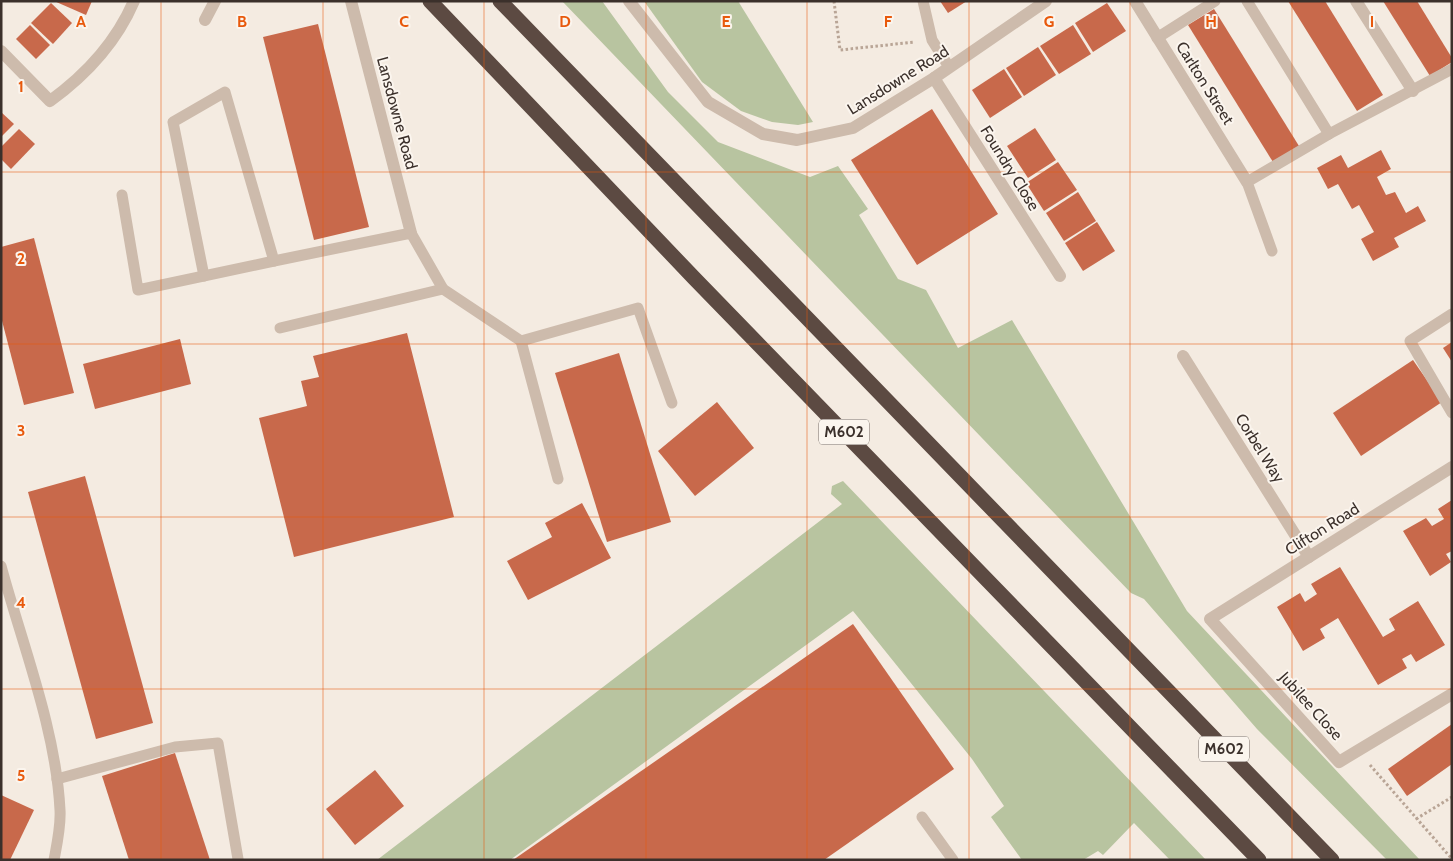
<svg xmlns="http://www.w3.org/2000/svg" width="1453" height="861" font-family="Cabin,sans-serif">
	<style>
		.green { fill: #b8c4a0 }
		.building { fill: #c8694b }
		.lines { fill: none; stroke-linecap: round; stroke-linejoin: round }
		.path { stroke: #b9a596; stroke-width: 3; stroke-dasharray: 2.5 2.5; stroke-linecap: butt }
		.service { stroke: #cdbbac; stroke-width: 11 }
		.minor { stroke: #cdbbac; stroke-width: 12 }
		.motorway { stroke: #5c4a42; stroke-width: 15 }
		.grid { fill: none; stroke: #e8590c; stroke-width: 1; stroke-opacity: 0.55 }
		.labels { text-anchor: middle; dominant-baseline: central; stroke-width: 4; stroke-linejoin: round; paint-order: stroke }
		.shield { fill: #fbf5ee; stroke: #756b66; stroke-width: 1 }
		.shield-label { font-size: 15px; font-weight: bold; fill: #3b302b }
		.street-label { font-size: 16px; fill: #3b302b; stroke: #fbf5ee }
		.grid-label { font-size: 16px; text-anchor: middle; font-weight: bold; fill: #e8590c; stroke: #fbf5ee; stroke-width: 4; stroke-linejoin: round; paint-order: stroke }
	</style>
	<rect width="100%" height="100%" fill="#f4ebe1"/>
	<!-- green -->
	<g class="green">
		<path d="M562,1H602L668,92L718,142L810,177L838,166L868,209L859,215L898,279L926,290L958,348L1012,320L1187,611L1420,860H1387L1257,729L1144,599L1131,593Z"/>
		<path d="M644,1H738L813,122L798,125L772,122L741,111L702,82Z"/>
		<path d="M843,481L1206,860H1170L1134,823L1103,855L1098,851L1083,860H1022L991,817L1004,806L972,759L853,611L510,860H377L842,504L831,494L832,486Z"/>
	</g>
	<!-- building -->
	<g class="building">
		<path d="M54,1H92L86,15Z"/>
		<path d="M940,1H967L948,13Z"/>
		<path d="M1288,1H1325L1383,95L1357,111Z"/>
		<path d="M1383,1H1417L1452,58V62L1430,76Z"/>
		<path d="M51,3L72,23L53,44L31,23Z"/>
		<path d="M1107,3L1126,31L1093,52L1075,23Z"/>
		<path d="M1214,9L1299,146L1273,162L1188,25Z"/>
		<path d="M318,24L369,227L314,240L263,37Z"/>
		<path d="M30,25L50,45L36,59L16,39Z"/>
		<path d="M1073,25L1091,54L1059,74L1040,46Z"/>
		<path d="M1038,47L1056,75L1024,96L1006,68Z"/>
		<path d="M1004,69L1022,97L990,118L972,90Z"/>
		<path d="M932,109L998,214L917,265L851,160Z"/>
		<path d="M1,112L14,124L1,137Z"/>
		<path d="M1035,128L1056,160L1028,178L1007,146Z"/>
		<path d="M19,129L35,144L11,169L1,159V147Z"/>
		<path d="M1381,150L1391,169L1377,177L1386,195L1395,192L1406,213L1418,206L1426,221L1394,238L1399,247L1373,261L1361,239L1374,232L1359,205L1352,209L1338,184L1328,189L1317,168L1341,155L1348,168Z"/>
		<path d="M1058,162L1077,190L1044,211L1026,183Z"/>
		<path d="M1078,192L1096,221L1064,241L1046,213Z"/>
		<path d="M1097,222L1115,251L1083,271L1065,243Z"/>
		<path d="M34,238L74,393L24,405L1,317V247Z"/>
		<path d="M407,333L454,517L294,557L259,418L307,406L301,381L319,377L313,356Z"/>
		<path d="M180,339L191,384L95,409L83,364Z"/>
		<path d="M1452,342V362L1443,348Z"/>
		<path d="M619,353L671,522L607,542L555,373Z"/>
		<path d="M1413,360L1442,402L1361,456L1333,413Z"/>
		<path d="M717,402L754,448L695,496L658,451Z"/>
		<path d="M85,476L153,723L96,739L28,492Z"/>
		<path d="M1452,500V551L1446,554L1451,562L1430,576L1403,531L1426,518L1432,526L1444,519L1438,509Z"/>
		<path d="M582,503L611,558L528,600L507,561L552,537L545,523Z"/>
		<path d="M1340,567L1383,637L1395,630L1389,619L1418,601L1445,645L1416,662L1411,654L1402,659L1407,668L1378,685L1338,618L1320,629L1325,638L1303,651L1277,607L1300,593L1305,602L1317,594L1311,584Z"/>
		<path d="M853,624L954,769L824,860H513Z"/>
		<path d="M1452,724V764L1407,796L1388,769Z"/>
		<path d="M175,753L210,860H129L102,776Z"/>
		<path d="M375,770L404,806L355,845L326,809Z"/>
		<path d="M1,795L34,810L10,860H1Z"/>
	</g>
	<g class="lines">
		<!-- path -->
		<g class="path">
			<path d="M834,1L840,50L915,42"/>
			<path d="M1370,765L1452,859"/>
			<path d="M1416,819L1452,797"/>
		</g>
		<!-- service -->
		<g class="service">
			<path d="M923,1L932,40L949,67"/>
			<path d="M1247,1L1329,134"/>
			<path d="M1157,38L1215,1"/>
			<path d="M122,195L138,290L274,261"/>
			<path d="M1272,251L1247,182L1329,134L1452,69"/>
			<path d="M204,276L173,122L225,92L274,261L411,233L443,289L521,341L558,479"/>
			<path d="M1452,314L1410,341L1452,413"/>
			<path d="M280,328L443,289"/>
			<path d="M521,341L638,308L672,403"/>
			<path d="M1,566C22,644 56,729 60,810C61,826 57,844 54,860"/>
			<path d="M57,779L175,747L218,743L238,859"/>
			<path d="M922,817L953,860"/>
		</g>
		<!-- minor -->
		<g class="minor">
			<path d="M351,1L411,233"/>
			<path d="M629,1L708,102L763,134L797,140L853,128L934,78L1046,1"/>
			<path d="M1135,1L1247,182"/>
			<path d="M1356,1L1413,91"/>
			<path d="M205,20L215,1"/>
			<path d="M1,51L50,101C86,75 116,43 134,1"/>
			<path d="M934,78L1060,276"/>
			<path d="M1183,356L1309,557"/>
			<path d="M1452,467L1210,619L1339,762L1452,694"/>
		</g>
		<!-- motorway -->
		<g class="motorway">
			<path d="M430,1L694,278L1259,860"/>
			<path d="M500,1L1332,860"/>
		</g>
	</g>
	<!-- grid -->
	<path class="grid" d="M161,1V860M323,1V860M484,1V860M646,1V860M807,1V860M969,1V860M1130,1V860M1292,1V860M1,172H1452M1,344H1452M1,517H1452M1,689H1452"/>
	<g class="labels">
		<!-- shield labels -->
		<g class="shield">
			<rect x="819" y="419.5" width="50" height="25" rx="4"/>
			<rect x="1199" y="736.5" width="50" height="25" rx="4"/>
		</g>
		<g class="shield-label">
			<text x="844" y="432">M602</text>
			<text x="1224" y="749">M602</text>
		</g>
		<!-- street labels -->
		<g class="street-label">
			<text transform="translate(898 80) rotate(-32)">Lansdowne Road</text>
			<text transform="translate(1205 83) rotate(58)">Carlton Street</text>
			<text transform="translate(397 113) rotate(75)">Lansdowne Road</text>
			<text transform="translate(1010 168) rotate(58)">Foundry Close</text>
			<text transform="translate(1260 448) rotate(58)">Corbel Way</text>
			<text transform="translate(1322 529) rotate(-32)">Clifton Road</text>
			<text transform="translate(1311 706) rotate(48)">Jubilee Close</text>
		</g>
	</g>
	<g class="grid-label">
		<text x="81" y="27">A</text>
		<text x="242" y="27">B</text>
		<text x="404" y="27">C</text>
		<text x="565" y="27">D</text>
		<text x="726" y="27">E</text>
		<text x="888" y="27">F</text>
		<text x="1049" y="27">G</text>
		<text x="1211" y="27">H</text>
		<text x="1372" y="27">I</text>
		<text x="21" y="92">1</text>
		<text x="21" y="264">2</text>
		<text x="21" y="436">3</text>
		<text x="21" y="608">4</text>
		<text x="21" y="781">5</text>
	</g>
	<!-- border -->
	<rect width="1453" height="861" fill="none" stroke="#3b302b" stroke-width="5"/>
</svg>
